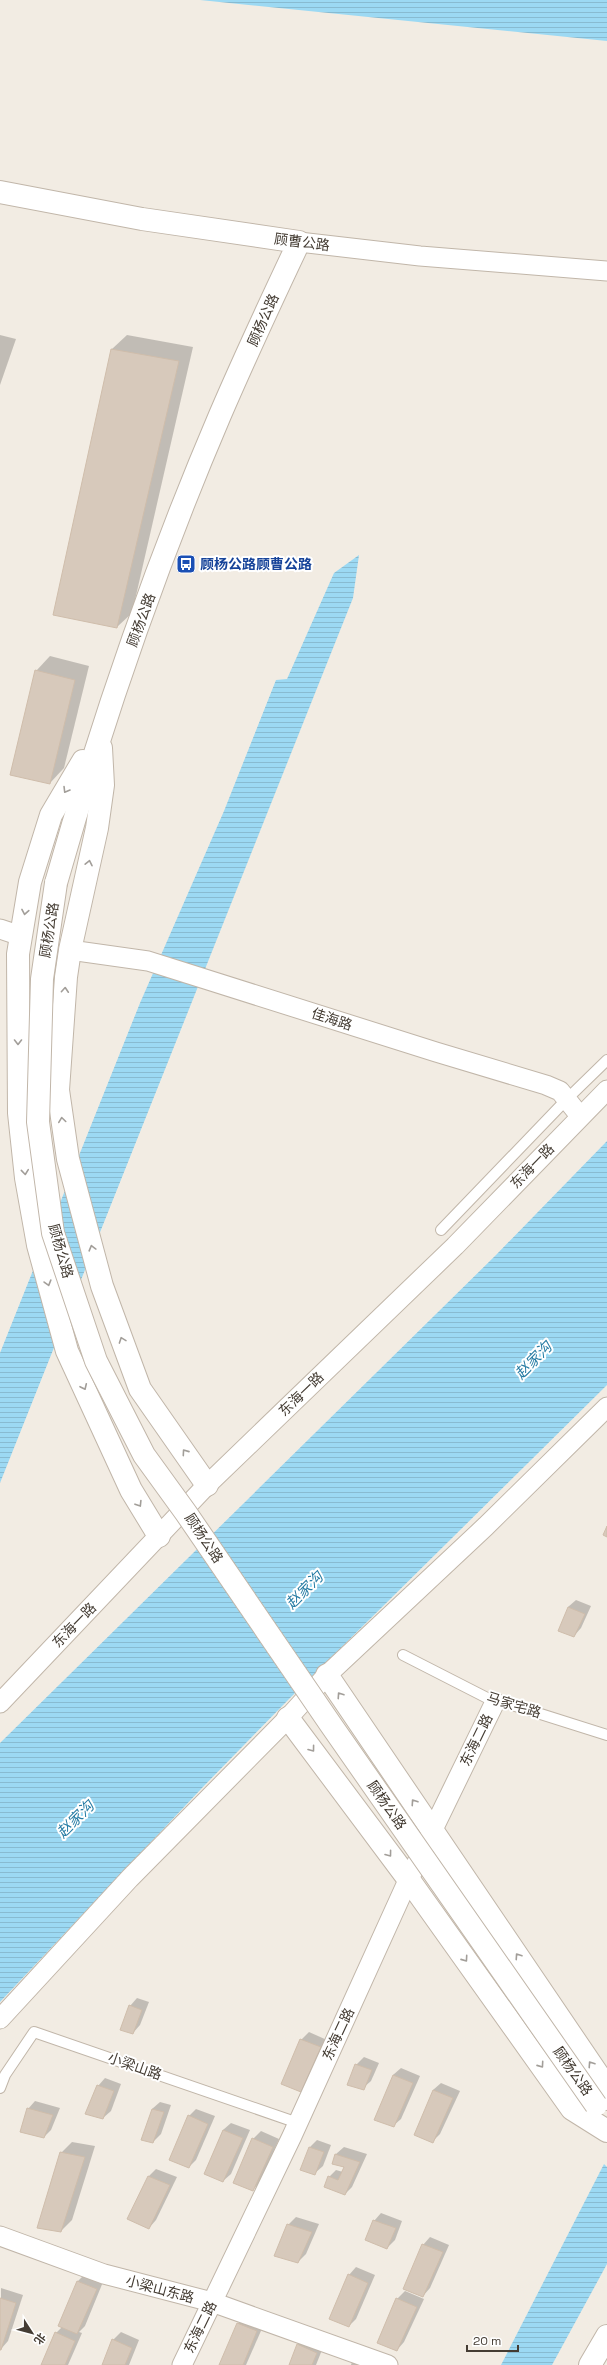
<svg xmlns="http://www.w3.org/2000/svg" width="607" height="2365" font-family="'Space Grotesk','Noto Sans SC',sans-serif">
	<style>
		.water { fill: url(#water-rules) }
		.shadow { fill: #0003 }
		.building { fill: #d7c9bb; stroke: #cfbdab }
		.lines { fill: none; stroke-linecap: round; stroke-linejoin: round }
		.service-casing { stroke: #c1b6a9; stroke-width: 12 }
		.minor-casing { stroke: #c1b6a9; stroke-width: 21 }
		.tertiary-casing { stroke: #c1b6a9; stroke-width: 24 }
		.service { stroke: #fff; stroke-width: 10 }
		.minor { stroke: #fff; stroke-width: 19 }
		.tertiary { stroke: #fff; stroke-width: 22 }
		.tertiary-bridge-casing { stroke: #c1b6a9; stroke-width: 24; stroke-linecap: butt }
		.tertiary-bridge { stroke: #fff; stroke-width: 22 }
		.oneway { stroke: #a29e99 }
		.labels { text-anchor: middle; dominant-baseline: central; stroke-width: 4; stroke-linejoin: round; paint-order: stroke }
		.street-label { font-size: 14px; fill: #443c33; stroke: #fff }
		.transit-label { font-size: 14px; font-weight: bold; fill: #164399; stroke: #fff; text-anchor: start }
		.water-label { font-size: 15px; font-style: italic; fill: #277ca4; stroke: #fff }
	</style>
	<defs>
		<pattern id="water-rules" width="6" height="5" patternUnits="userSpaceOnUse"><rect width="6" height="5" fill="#9cd9f3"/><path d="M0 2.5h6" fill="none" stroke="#88bbd1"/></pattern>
	</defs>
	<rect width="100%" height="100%" fill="#f2ece3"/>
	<!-- water -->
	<g class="water">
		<path d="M200,0H607V41Z"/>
		<path d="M359,555L353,598L0,1483V1353L140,1003L224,811L276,680L287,679L334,573Z"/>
		<path d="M607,1141V1385L289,1699L202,1788L0,2002V1743L496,1255Z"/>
		<path d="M604,2164L607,2167V2264L552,2365H501Z"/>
	</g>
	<!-- shadow -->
	<g class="shadow">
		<path d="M0,335L16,339L0,385Z"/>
		<path d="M127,335L193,347L132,613L117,627L112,349Z"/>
		<path d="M50,656L89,666L64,768L50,783L36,671Z"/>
		<path d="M576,1600L591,1606L581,1628L574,1636L568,1607Z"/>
		<path d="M137,1998L149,2002L140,2025L133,2033L130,2006Z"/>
		<path d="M309,2032L327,2040L309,2083L301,2091V2040Z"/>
		<path d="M364,2057L379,2063L371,2081L363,2088L356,2065Z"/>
		<path d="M401,2068L420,2076L401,2119L393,2126V2075Z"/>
		<path d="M105,2078L121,2084L111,2111L103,2118L98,2086Z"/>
		<path d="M441,2083L460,2091L440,2134L433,2141V2090Z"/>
		<path d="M35,2101L60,2108L51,2130L44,2137L28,2109Z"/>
		<path d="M160,2102L171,2105L161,2134L153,2142L152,2109Z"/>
		<path d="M196,2109L215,2116L196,2160L189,2167V2116Z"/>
		<path d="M231,2123L250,2130L231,2174L223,2181L205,2174L223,2130Z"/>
		<path d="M261,2131L279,2139L260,2182L253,2190V2139Z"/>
		<path d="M317,2140L331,2145L323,2166L315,2173L310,2147Z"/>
		<path d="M72,2142L95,2146L72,2220L61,2231V2153Z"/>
		<path d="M344,2147L367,2154L352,2187L345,2194L329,2177L336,2170L343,2172L345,2167L334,2163L336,2154Z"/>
		<path d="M156,2169L177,2177L156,2220L149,2228L148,2177Z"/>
		<path d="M381,2213L402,2221L395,2240L387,2248L374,2221Z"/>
		<path d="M296,2217L319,2224L306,2254L298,2262L288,2225Z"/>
		<path d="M430,2237L449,2245L430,2288L423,2296V2245Z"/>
		<path d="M356,2267L375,2275L356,2319L349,2326V2275Z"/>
		<path d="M85,2274L103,2282L85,2326L79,2332L82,2333L68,2365H42L56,2333L62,2327L77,2282Z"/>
		<path d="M1,2288L23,2295L8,2341L1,2349Z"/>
		<path d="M405,2291L424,2299L404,2342L397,2350V2299Z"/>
		<path d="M245,2316L264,2324L246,2365H220L238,2324Z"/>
		<path d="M121,2332L139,2340L129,2365H103L113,2340Z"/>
		<path d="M306,2337L324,2345L316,2365H290L298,2345Z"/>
		<path d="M352,2362L377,2365H351Z"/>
	</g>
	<!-- building -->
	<g class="building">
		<path d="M111,349L179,361L117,628L53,615Z"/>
		<path d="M35,670L75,680L50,784L10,775Z"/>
		<path d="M607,1526V1537L603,1535Z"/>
		<path d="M568,1607L585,1614L574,1637L558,1631Z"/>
		<path d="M129,2005L142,2010L133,2034L120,2030Z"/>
		<path d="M300,2039L321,2047L301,2092L281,2084Z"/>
		<path d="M355,2064L372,2070L364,2090L347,2085Z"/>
		<path d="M393,2075L413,2083L394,2127L374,2120Z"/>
		<path d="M97,2085L114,2091L103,2119L85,2114Z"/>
		<path d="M433,2090L453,2098L433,2143L414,2135Z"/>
		<path d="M27,2108L53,2115L44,2138L20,2132Z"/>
		<path d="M152,2109L164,2112L153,2143L141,2140Z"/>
		<path d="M188,2115L208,2124L189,2168L169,2160Z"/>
		<path d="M223,2130L243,2138L223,2182L204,2174Z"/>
		<path d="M252,2138L273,2147L253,2191L233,2183Z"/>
		<path d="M309,2147L324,2152L315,2175L300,2170Z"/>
		<path d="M60,2152L85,2157L61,2232L37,2228Z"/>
		<path d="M335,2154L360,2162L345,2195L324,2187L328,2176L338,2180L344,2167L332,2164Z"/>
		<path d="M148,2176L170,2185L149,2229L127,2219Z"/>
		<path d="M373,2220L396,2228L387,2249L365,2240Z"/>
		<path d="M287,2224L312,2232L298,2263L274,2256Z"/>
		<path d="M422,2244L443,2252L423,2297L403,2289Z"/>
		<path d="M348,2274L368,2283L349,2327L329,2319Z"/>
		<path d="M77,2281L97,2289L77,2334L58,2326Z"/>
		<path d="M0,2298L16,2303L1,2350H0Z"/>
		<path d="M396,2298L417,2307L397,2351L377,2343Z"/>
		<path d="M237,2323L257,2331L243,2365H219Z"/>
		<path d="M55,2332L75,2341L65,2365H41Z"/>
		<path d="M112,2339L132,2348L125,2365H102Z"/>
		<path d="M297,2344L317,2353L312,2365H289Z"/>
	</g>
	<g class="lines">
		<defs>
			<g id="service">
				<path d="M441,1230L567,1099L607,1060"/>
				<path d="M403,1655L495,1702L506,1703L607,1735"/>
				<path d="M0,2088L5,2075L34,2032L298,2123"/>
			</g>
			<g id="minor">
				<path d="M299,242L420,256L607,271"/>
				<path d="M0,929L21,936"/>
				<path d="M70,950L148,961L436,1052L546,1085L560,1091L580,1116"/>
				<path d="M0,1703L207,1485L455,1246L607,1090"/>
				<path d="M0,2019L130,1878L288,1718L327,1675L486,1526L607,1407"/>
				<path d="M0,2236L104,2274L212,2302L388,2365"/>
				<path d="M182,2365L292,2136L405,1887L495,1702"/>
			</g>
			<g id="tertiary">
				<path d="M0,192L142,219L299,242C272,299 245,357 220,415C155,567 101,724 56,883"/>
				<path d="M101,748L103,785L97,828L70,950L66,977L58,1090L68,1159L102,1286L140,1389L207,1485"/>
				<path d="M83,761L51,815L30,882L18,954L19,1113L26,1178L38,1245L67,1351L131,1490L159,1536"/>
				<path d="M327,1675L603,2082L607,2099"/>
				<path d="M288,1718L409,1880L572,2109L607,2131"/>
				<path d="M590,2365L607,2336"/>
			</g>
		</defs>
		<!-- service casing -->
		<use href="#service" class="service-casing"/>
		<!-- minor casing -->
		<use href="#minor" class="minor-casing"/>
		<!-- tertiary casing -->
		<use href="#tertiary" class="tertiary-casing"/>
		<!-- service -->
		<use href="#service" class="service"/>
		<!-- minor -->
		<use href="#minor" class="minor"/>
		<!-- tertiary -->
		<use href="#tertiary" class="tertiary"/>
		<defs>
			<path id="tertiary-bridge" d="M56,883L42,979L38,1122L53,1233L96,1361L144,1455L186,1513L331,1725L596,2105"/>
		</defs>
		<!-- tertiary-bridge casing -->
		<use href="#tertiary-bridge" class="tertiary-bridge-casing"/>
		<!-- tertiary-bridge -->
		<use href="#tertiary-bridge" class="tertiary-bridge"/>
	</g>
	<!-- one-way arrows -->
	<defs><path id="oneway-chevron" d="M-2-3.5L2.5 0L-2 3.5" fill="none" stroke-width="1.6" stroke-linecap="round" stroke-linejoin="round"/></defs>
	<g class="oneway">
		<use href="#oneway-chevron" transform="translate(66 790) rotate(121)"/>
		<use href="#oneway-chevron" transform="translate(89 863) rotate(-78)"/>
		<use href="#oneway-chevron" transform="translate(25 912) rotate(100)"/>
		<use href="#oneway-chevron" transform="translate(65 990) rotate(-86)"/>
		<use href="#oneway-chevron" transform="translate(18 1042) rotate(90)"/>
		<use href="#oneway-chevron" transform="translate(62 1120) rotate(-98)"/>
		<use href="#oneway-chevron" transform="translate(25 1172) rotate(84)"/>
		<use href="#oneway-chevron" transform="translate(92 1248) rotate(-105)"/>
		<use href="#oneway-chevron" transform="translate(48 1283) rotate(74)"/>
		<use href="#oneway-chevron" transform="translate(122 1340) rotate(-110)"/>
		<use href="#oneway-chevron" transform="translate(84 1387) rotate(65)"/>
		<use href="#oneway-chevron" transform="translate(185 1452) rotate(-125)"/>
		<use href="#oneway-chevron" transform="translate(139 1504) rotate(58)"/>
		<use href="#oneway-chevron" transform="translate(340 1695) rotate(-124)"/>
		<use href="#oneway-chevron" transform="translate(312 1749) rotate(53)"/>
		<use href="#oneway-chevron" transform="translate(414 1802) rotate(-124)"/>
		<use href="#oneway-chevron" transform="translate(389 1854) rotate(53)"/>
		<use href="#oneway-chevron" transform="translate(518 1956) rotate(-124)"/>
		<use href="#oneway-chevron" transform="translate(465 1959) rotate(55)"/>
		<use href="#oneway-chevron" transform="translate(591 2064) rotate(-124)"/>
		<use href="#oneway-chevron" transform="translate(541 2065) rotate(55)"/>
	</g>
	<!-- icons -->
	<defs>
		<symbol id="bus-square" viewBox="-11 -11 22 22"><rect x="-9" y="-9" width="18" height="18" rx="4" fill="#1a4fb4" stroke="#fff"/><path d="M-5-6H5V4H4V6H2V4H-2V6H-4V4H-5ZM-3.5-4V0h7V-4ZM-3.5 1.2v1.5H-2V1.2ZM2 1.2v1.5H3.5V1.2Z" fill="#fff"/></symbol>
	</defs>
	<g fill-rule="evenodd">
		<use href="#bus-square" x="175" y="553" width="22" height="22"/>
	</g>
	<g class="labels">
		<!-- street labels -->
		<g class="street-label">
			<text transform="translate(302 242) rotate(7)">顾曹公路</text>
			<text transform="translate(263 320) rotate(-66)">顾杨公路</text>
			<text transform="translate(141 620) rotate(-70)">顾杨公路</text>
			<text transform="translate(49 930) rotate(-81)">顾杨公路</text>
			<text transform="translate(332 1019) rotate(18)">佳海路</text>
			<text transform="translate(532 1166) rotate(-46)">东海一路</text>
			<text transform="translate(61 1251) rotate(74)">顾杨公路</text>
			<text transform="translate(301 1394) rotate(-44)">东海一路</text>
			<text transform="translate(204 1538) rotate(56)">顾杨公路</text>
			<text transform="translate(74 1625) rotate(-46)">东海一路</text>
			<text transform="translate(514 1705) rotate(17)">马家宅路</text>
			<text transform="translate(476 1740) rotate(-64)">东海二路</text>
			<text transform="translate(387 1805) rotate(55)">顾杨公路</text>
			<text transform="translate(338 2034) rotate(-65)">东海二路</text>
			<text transform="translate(135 2066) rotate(19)">小梁山路</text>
			<text transform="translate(573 2071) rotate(55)">顾杨公路</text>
			<text transform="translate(160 2289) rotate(15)">小梁山东路</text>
			<text transform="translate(200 2327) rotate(-64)">东海二路</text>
		</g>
		<!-- transit labels -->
		<g class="transit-label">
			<text x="200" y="564">顾杨公路顾曹公路</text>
		</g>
		<!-- water labels -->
		<g class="water-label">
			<text transform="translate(533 1360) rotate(-46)">赵家沟</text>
			<text transform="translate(304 1590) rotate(-45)">赵家沟</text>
			<text transform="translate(75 1819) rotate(-45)">赵家沟</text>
		</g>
	</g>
	<!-- north arrow -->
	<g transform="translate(32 2333) rotate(126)" stroke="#ffffff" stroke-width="3" paint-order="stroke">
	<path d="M0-3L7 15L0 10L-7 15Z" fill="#443c33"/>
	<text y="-6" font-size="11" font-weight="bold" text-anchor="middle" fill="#443c33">北</text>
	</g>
	<!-- scale -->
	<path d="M467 2345v6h51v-6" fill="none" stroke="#443c33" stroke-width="2"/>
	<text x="473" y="2345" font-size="12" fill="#443c33" stroke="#ffffff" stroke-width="3" paint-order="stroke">20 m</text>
</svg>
